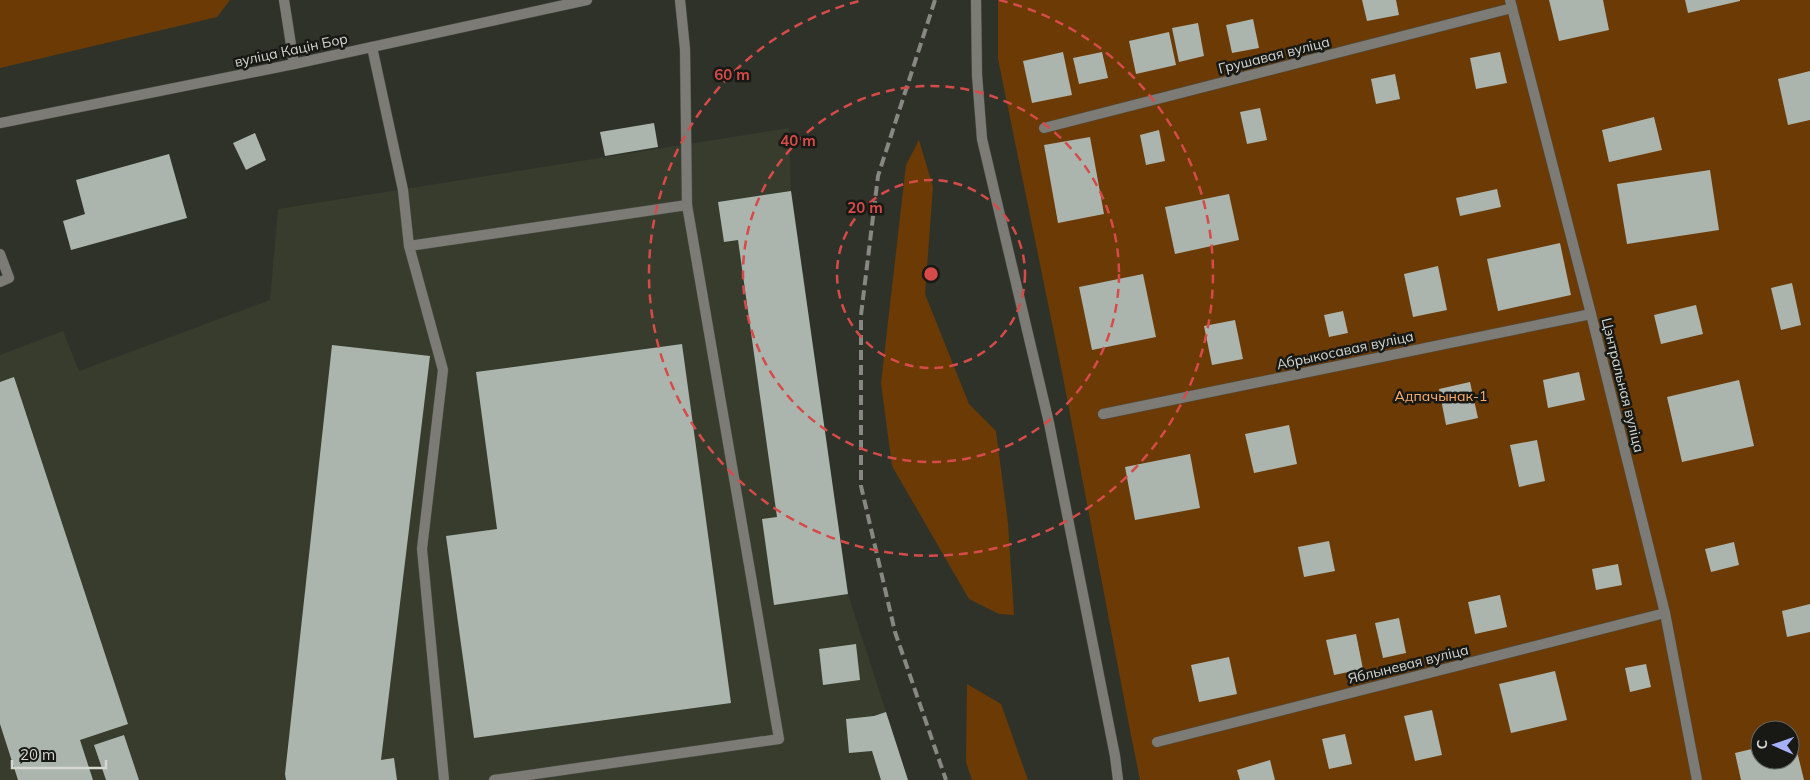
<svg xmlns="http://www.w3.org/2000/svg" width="1810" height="780" font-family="Mulish,sans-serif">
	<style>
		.built { fill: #373c2d }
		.green { fill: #6b3a05; fill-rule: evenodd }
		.building { fill: #abb5ad }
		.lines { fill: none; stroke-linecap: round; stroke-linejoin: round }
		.service-casing { stroke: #4d5047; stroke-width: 11 }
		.minor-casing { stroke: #4d5047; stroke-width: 11 }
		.service { stroke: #7c7b76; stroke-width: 10 }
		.minor { stroke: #7c7b76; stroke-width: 10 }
		.rail { stroke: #868881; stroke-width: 4; stroke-dasharray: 10 5; stroke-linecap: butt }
		.ring { fill: none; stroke: #d64b4a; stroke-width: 2.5; stroke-dasharray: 9 6 }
		.labels { text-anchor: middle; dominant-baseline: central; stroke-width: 5; stroke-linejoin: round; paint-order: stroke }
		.street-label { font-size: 14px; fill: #d5d7d1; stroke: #181915 }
		.park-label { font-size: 14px; fill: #fcad6b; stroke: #181915 }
		.centre { fill: #d64b4a; stroke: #181915; stroke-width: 2.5 }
		.ring-label { font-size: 15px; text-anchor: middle; font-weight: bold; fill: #d64b4a; stroke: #181915; stroke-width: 5; stroke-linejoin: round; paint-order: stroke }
	</style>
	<rect width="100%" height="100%" fill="#2f3229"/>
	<!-- built -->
	<path class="built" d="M789,128L791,191L848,594L908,780H0V355L63,331L79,371L270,300L278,209Z"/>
	<!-- green -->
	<g class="green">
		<path d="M0,0H230L217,17L0,68Z"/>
		<path d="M998,0H1810V780H1140L1129,725L1062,372L998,59ZM1760,730H1790V760H1760Z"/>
		<path d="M919,140L933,187L925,294L969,404L996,431L1008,523L1014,615L999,614L969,599L892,466L881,383L906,165Z"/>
		<path d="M967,684L1001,704L1028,780H972L966,762Z"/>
	</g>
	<!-- building -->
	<g class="building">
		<path d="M1362,0H1396L1399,15L1367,21Z"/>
		<path d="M1549,0H1603L1609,30L1559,41Z"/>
		<path d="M1685,0H1740V1L1688,13Z"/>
		<path d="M1253,19L1259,48L1232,53L1226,25Z"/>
		<path d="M1198,23L1204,56L1179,62L1172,28Z"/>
		<path d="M1169,32L1176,65L1136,74L1129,41Z"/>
		<path d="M1063,52L1072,95L1032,103L1023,61Z"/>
		<path d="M1102,52L1108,78L1079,84L1073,58Z"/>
		<path d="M1500,52L1507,83L1476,89L1470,58Z"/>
		<path d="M1810,71V120L1788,125L1778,79Z"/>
		<path d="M1395,74L1400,99L1376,104L1371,79Z"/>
		<path d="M1260,108L1267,140L1247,144L1240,112Z"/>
		<path d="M1654,117L1662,150L1609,162L1602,130Z"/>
		<path d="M654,123L658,147L605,156L600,132Z"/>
		<path d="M1159,130L1165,161L1146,165L1140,135Z"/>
		<path d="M255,133L266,160L246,170L233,143Z"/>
		<path d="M1090,137L1104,214L1058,223L1044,145Z"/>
		<path d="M169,154L187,218L71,250L63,221L85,214L76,180Z"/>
		<path d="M1710,170L1719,230L1627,244L1617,184Z"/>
		<path d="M1497,189L1501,207L1460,216L1456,198Z"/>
		<path d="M791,191L848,594L774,605L762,519L777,517L738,240L724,242L718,202Z"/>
		<path d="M1229,194L1239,240L1175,254L1165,207Z"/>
		<path d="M1560,243L1571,295L1498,311L1487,259Z"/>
		<path d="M1438,266L1447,310L1413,317L1404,274Z"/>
		<path d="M1143,274L1156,337L1092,350L1079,287Z"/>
		<path d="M1792,283L1801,325L1781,330L1771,288Z"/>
		<path d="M1696,305L1703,334L1661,344L1654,315Z"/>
		<path d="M1343,311L1348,333L1329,337L1324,315Z"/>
		<path d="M1235,320L1243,359L1212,365L1204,326Z"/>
		<path d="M682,344L731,703L474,738L446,536L497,529L476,372Z"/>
		<path d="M332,345L430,356L381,760L394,758L397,780H286L285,774Z"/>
		<path d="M1579,372L1585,400L1548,408L1543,380Z"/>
		<path d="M14,377L128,724L80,740L93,780H18L0,724V382Z"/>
		<path d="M1739,380L1754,446L1682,462L1667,397Z"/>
		<path d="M1470,382L1478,418L1446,425L1439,389Z"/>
		<path d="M1289,425L1297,464L1254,473L1245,434Z"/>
		<path d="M1537,440L1545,481L1519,487L1510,445Z"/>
		<path d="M1190,454L1200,508L1135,520L1125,467Z"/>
		<path d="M1329,541L1335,571L1304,577L1298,547Z"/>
		<path d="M1734,542L1739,565L1711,572L1705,549Z"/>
		<path d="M1618,564L1622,585L1596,590L1592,569Z"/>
		<path d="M1500,595L1507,627L1475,634L1468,602Z"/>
		<path d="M1810,604V632L1787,637L1782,611Z"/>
		<path d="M1399,618L1406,653L1383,658L1375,623Z"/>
		<path d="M1356,634L1363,669L1334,675L1326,640Z"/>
		<path d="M856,644L860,680L823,685L819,649Z"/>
		<path d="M1229,657L1237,694L1199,702L1191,665Z"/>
		<path d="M1646,664L1651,687L1630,692L1625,668Z"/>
		<path d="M1555,671L1567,720L1511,733L1499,684Z"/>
		<path d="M1432,710L1442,755L1415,761L1404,716Z"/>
		<path d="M886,712L908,780H881L872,751L849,753L846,719L874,716Z"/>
		<path d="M1345,734L1352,764L1329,769L1322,739Z"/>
		<path d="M124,735L139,780H106L94,745Z"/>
		<path d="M1794,739L1804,780H1741L1735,753L1760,747V760H1790V740Z"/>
		<path d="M1270,760L1275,780H1240L1237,770Z"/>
	</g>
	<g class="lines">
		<defs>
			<g id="service">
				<path d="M284,0L294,64"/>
				<path d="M680,0L685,49L687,205"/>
				<path d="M976,0L977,75L982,139L1049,423L1115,756L1118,780"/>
				<path d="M1510,0L1591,314L1665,613L1697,780"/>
				<path d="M372,47L403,190L409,246L443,370L422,549L444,780"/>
				<path d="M1044,128L1512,8"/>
				<path d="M409,246L687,205L779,739L494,780"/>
				<path d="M0,254L9,278L0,282"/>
				<path d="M1103,414L1591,314"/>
				<path d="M1157,742L1665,613"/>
			</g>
			<path id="minor" d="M0,123L294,64L587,0"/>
		</defs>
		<!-- service casing -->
		<use href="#service" class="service-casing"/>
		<!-- minor casing -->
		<use href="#minor" class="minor-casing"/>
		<!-- service -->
		<use href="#service" class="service"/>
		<!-- minor -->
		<use href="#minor" class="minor"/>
		<!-- rail -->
		<path class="rail" d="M935,0L878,176L861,315V486L895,632L946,780"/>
	</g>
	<!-- distance rings -->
	<g class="ring">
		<circle cx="931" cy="274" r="94"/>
		<circle cx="931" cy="274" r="188"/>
		<path d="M999 0A282 282 0 1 1 863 0"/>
	</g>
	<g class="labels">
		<!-- street labels -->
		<g class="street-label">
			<text transform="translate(291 50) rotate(-12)">вуліца Кацін Бор</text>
			<text transform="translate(1274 55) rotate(-14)">Грушавая вуліца</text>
			<text transform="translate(1345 350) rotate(-12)">Абрыкосавая вуліца</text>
			<text transform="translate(1623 385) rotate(76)">Цэнтральная вуліца</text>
			<text transform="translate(1408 664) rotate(-14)">Яблыневая вуліца</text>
		</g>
		<!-- park labels -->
		<g class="park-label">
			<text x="1441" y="396">Адпачынак-1</text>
		</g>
	</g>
	<circle cx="931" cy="274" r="8" class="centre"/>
	<g class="ring-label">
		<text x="732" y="80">60 m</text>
		<text x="798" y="146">40 m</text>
		<text x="865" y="213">20 m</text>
	</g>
	<!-- north arrow -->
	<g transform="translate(1775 745) rotate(272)"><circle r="24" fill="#181915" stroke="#646560"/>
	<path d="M0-4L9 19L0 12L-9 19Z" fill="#a6b1fc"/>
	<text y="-8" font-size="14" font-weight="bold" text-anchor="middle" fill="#d5d7d1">С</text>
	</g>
	<!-- scale -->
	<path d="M12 760v8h94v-8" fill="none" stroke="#d5d7d1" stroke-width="2.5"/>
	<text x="20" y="760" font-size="15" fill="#d5d7d1" stroke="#181915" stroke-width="4" paint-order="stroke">20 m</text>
</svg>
